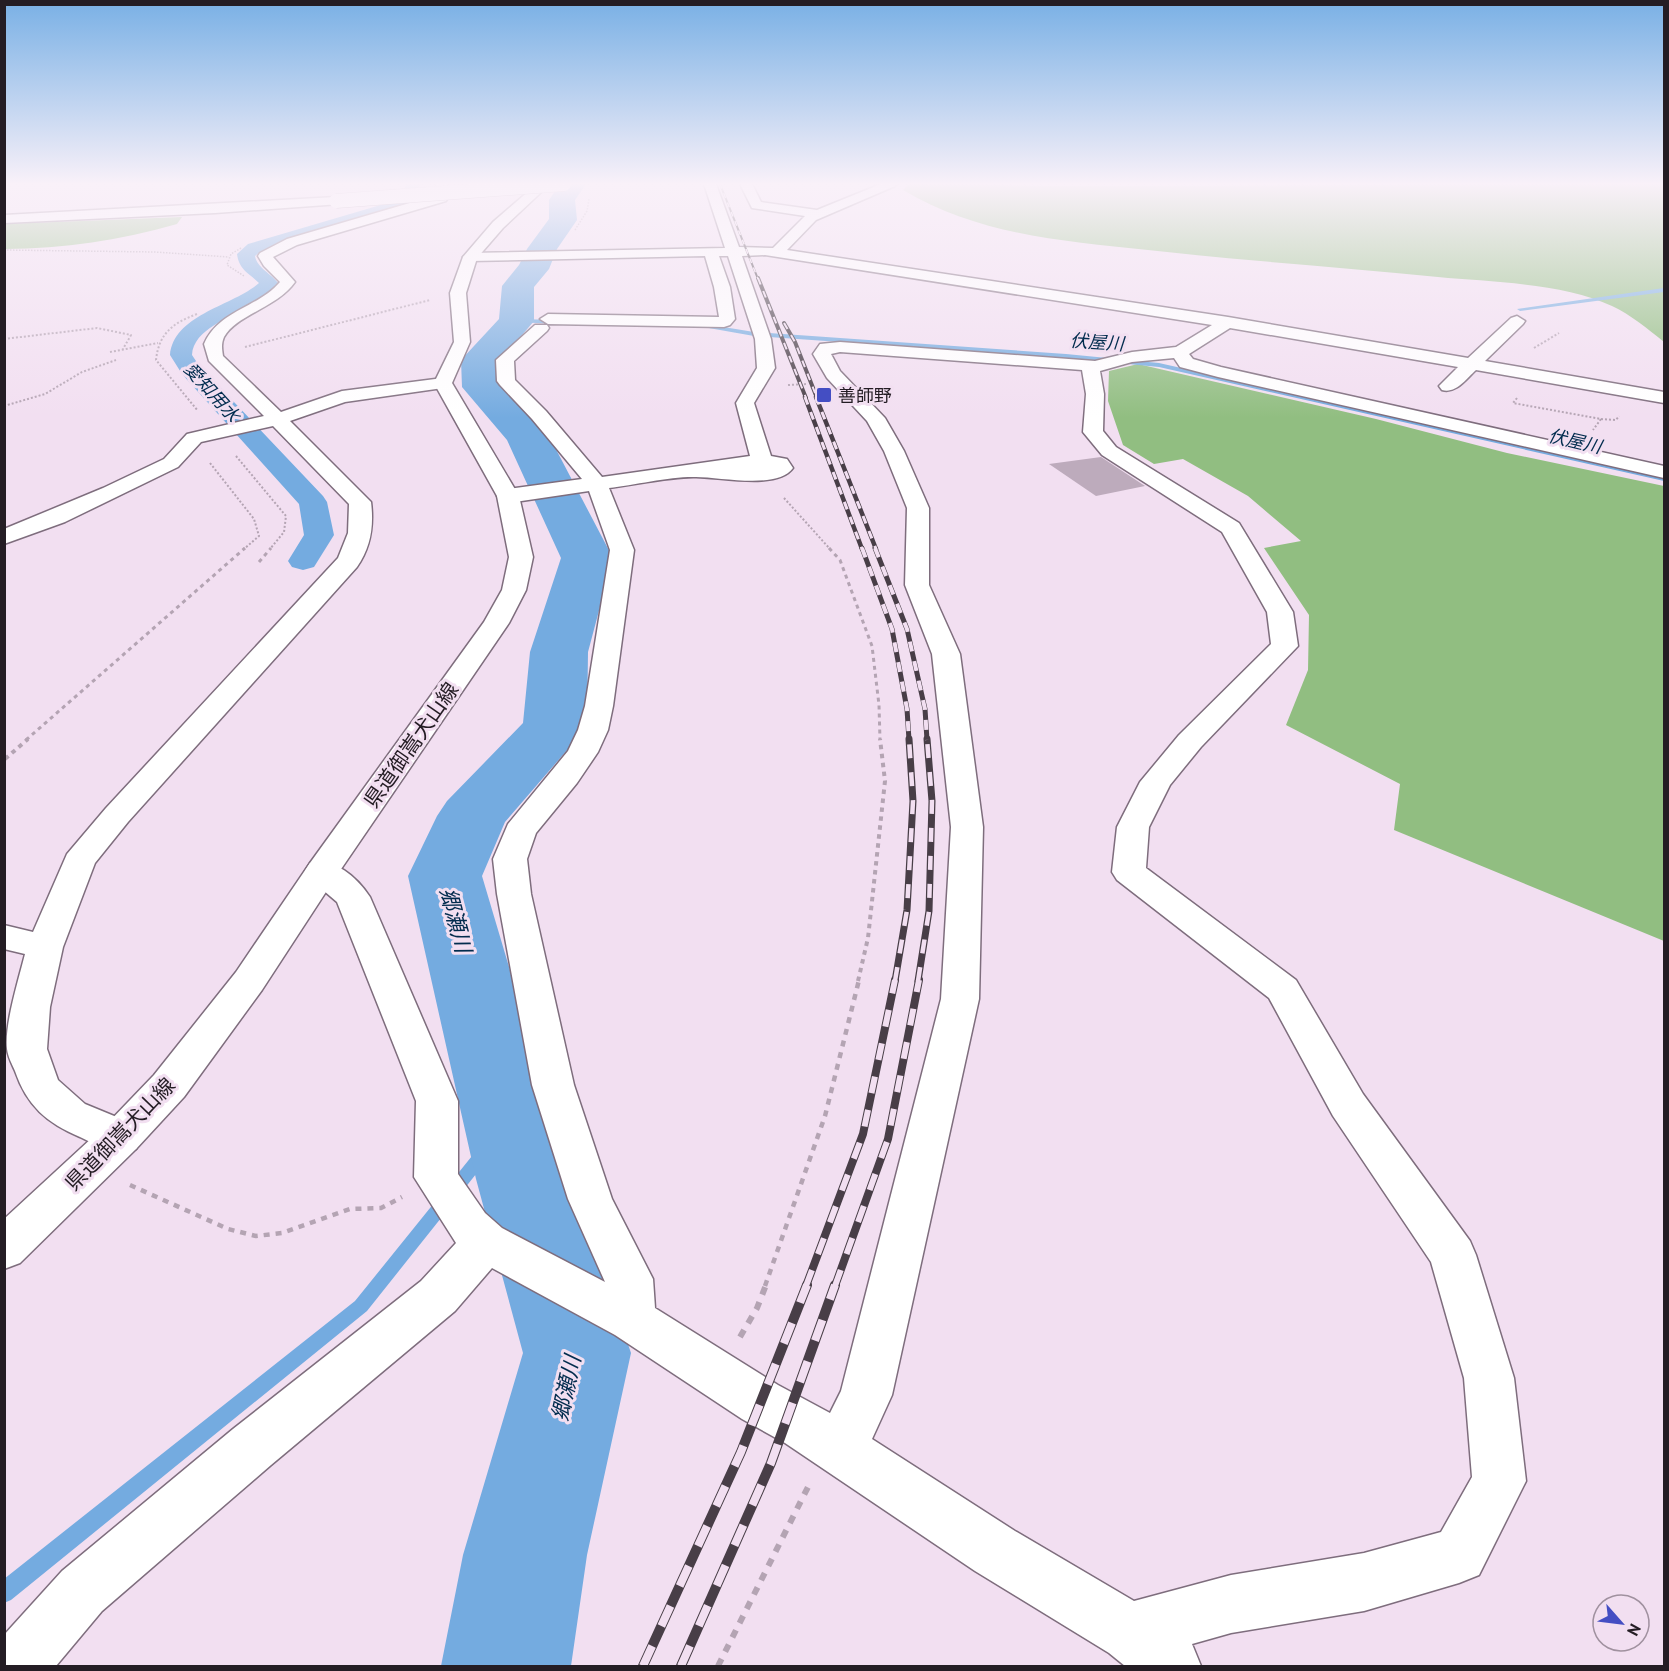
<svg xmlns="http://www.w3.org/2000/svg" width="1669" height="1671" font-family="'PT Sans','Noto Sans JP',sans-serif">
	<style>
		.forest { fill: #91be81 }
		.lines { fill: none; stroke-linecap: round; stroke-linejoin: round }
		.stream { fill: #74abe0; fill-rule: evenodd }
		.canal { fill: #74abe0; fill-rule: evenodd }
		.river { fill: #74abe0; fill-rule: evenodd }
		.building { fill: #bdabbc }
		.street-casing { stroke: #7e6d7d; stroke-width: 3 }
		.secondary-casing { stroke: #7e6d7d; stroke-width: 3 }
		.path-far5 { stroke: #b4a4b3; stroke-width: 1.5; stroke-dasharray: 1.5 1.5; stroke-linecap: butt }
		.path-far4 { stroke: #b4a4b3; stroke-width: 2; stroke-dasharray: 2 2; stroke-linecap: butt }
		.path-far3 { stroke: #b4a4b3; stroke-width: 3; stroke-dasharray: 4 4; stroke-linecap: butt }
		.path-far2 { stroke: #b4a4b3; stroke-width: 4; stroke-dasharray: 4.5 4.5; stroke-linecap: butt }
		.path-far1 { stroke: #b4a4b3; stroke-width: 4.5; stroke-dasharray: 6 6; stroke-linecap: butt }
		.path { stroke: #b4a4b3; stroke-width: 6; stroke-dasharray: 8 8; stroke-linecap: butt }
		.street { fill: #fff; fill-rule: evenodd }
		.secondary { fill: #fff; fill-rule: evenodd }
		.rail-far6-casing { stroke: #483e47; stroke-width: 2 }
		.rail-far5-casing { stroke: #483e47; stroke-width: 4 }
		.rail-far4-casing { stroke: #483e47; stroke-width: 4.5 }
		.rail-far3-casing { stroke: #483e47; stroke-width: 5 }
		.rail-far2-casing { stroke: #483e47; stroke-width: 7 }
		.rail-far1-casing { stroke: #483e47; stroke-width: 8 }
		.rail-casing { stroke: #483e47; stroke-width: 10 }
		.rail-far6 { stroke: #f2dff1; stroke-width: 1.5; stroke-dasharray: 5; stroke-linecap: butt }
		.rail-far5 { stroke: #f2dff1; stroke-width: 2; stroke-dasharray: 7; stroke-linecap: butt }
		.rail-far4 { stroke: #f2dff1; stroke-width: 3; stroke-dasharray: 8; stroke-linecap: butt }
		.rail-far3 { stroke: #f2dff1; stroke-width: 4; stroke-dasharray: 10; stroke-linecap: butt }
		.rail-far2 { stroke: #f2dff1; stroke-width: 4.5; stroke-dasharray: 14; stroke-linecap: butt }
		.rail-far1 { stroke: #f2dff1; stroke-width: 6; stroke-dasharray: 17; stroke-linecap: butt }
		.rail { stroke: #f2dff1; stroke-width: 8; stroke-dasharray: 22; stroke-linecap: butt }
		.secondary-bridge-casing { stroke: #7e6d7d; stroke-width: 15; stroke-linecap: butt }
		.secondary-bridge { stroke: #fff; stroke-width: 14 }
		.poi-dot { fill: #444ec3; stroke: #f2dff1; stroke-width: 2 }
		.labels { text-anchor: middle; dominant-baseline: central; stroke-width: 6; stroke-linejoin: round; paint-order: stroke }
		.far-water-label { font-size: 18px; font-style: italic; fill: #022c4e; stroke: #f2dff1 }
		.far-poi-label { font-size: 18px; fill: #241d24; stroke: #f2dff1; text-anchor: start }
		.street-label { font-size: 21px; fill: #241d24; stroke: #f2dff1 }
		.water-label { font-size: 22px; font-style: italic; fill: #022c4e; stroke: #f2dff1 }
	</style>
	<rect width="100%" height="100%" fill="#f2dff1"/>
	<!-- forest -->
	<g class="forest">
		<path d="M909,184L1070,186L1664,184V342C1648,329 1631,315 1612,306C1564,283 1491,282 1438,277C1341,267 1244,261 1148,250C1062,241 979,235 903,190Z"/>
		<path d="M182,217L177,224C120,240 64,249 5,249V224Z"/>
		<path d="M1138,364L1376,419L1507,453L1664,486V941L1394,830L1400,784L1286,725L1308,670L1309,615L1264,548L1301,541L1248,496L1183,459L1154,464L1123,445L1108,401L1109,371Z"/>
	</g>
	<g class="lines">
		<!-- stream -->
		<g class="stream">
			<path d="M1664,288V292L1520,311L1517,309Z"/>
			<path d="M516,319L559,320L562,322L559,324L514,322Z"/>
			<path d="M705,324L754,332L1066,354L1159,363L1664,477V481L1159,367L1066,358L754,336L703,327Z"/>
			<path d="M513,1135L519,1137L521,1141L519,1145L488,1159L367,1311L11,1600L4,1603V1579L355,1301L476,1151Z"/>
		</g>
		<!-- canal -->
		<path class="canal" d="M407,184H421L413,198L400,208L260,252L255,256C257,268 272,274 279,284C259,312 194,320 192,355L198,364L323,496L327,502L334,535L314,567L303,570L292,567L288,561L304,535L299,504L182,374L170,355C174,314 233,306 259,283C249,273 239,270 237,254L248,244L384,204L400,195Z"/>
		<!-- river -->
		<path class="river" d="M560,184H586L575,200L577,220L557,249L549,269L534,287V321L499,362L502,384L549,436L613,558L588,652L587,727L505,822L482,876L572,1179L631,1353L587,1555L571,1666H441L463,1555L523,1353L476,1179L408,876L437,816L447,801L523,723L530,652L561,558L507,440L462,387L461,360L499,319L502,286L519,265L527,249L549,219V200Z"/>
	</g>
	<!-- building -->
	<path class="building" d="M1101,457L1145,486L1096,496L1049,464Z"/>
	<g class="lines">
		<defs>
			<g id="street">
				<path d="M436,184H448L451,193L446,201L297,245L273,257L295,282C278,307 236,315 224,337C221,344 222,349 223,356L281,412L342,391L443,378L449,379L452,383L449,387L443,388L345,402L290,421L371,502C374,526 371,547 357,567L128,822L95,863L63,947L50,1007L47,1049L58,1080L85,1104L136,1125L142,1137L136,1149C113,1156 101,1147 80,1137C47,1123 27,1106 15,1071C12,1064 8,1057 7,1049C4,1026 19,978 25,954L4,949V925L33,932L67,854L106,808L338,558L348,533L349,504L273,426L201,442L178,467L65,522L4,544V529L103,488L164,459L187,434L264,416L209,361L204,344C219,310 258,308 280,282L264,266L258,256L260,253L287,239L437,195L439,193Z"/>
				<path d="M704,184H716L739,247L773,248L805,216L752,208L740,184H752L761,202L817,210L881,184H897L895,186L816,220L787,250L1228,317L1468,358L1511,318L1517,316L1525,321L1523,324L1485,361L1664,392V403L1476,370C1466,379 1456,394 1442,390L1439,386L1458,367L1230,328L1189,354L1193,359L1221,367L1664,466V478L1218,377L1180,367L1174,358L1132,362L1100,371L1104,394L1103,431L1116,447L1239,523L1293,612L1298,646L1201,747L1170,785L1149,827L1146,868L1296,980L1363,1094L1470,1241L1476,1255L1514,1378L1526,1481L1479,1575L1459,1583L1364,1611L1231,1633L1192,1644L1201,1666H1125L1109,1653L975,1571L785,1443L742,1419L615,1335L492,1268L455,1311L271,1465L102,1611L56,1666H4V1635L62,1571L233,1429L421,1281L456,1243L414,1177L416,1101L337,902L310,879L305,871L310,863C334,857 357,877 370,897L458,1101V1174L485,1213L502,1228L605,1282L568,1199L532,1085L497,894L493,859L508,824L568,751L578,730L585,706L610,550L589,491L508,503L500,501L497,496L500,491L508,489L582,479L532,419L500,385L497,381L496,360L535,325H547L549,328L547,331L514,361L515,380L546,411L602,477L750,456L736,403L757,368L755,339L728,256H719L730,287L735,319L730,325L724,327L548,324L540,319L548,314L719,317L714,287L705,256L470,261L463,257L470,253L725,248ZM765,255L1212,325L1176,347L1132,352L1095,361L840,342L820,344L813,354L827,378L867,421L884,451L907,508L905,585L932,654L951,827L941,999L841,1391L830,1413L778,1385L655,1308L653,1279L612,1199L574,1085L531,894L527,859L536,833L577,783L598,752L608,730L613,706L634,550L609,488C634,485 673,476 696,477C720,477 778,490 793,468L787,459L771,456L754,403L775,368L771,339L742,256ZM840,352L1082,370L1086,394L1083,432L1102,455L1222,532L1267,612L1271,644L1179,735L1140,782L1117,827L1112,872L1117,880L1269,998L1333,1116L1431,1262L1464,1378L1472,1477L1441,1532L1364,1553L1231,1575L1134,1601L1015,1531L872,1439L892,1395L979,999L983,827L960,654L929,585V508L904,451L885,418L840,371L831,354Z"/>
			</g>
			<g id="secondary">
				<path d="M537,184H550L503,228L477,258L466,293L470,342L452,383L519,496L533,557L526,590L509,623L337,875L262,990L184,1097L136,1149L20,1263L4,1269V1219L106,1125L154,1075L236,972L310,863L484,622L502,590L509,557L497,496L434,383L454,342L450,293L463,257L493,222Z"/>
				<path d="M336,197L340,198V204L215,213L4,223V215Z"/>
			</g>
		</defs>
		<!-- street casing -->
		<use href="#street" class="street-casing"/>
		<!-- secondary casing -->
		<use href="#secondary" class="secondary-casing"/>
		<!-- path-far5 -->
		<g class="path-far5">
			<path d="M575,230L587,211L589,199"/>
			<path d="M241,248L231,254L227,265L244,276"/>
			<path d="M4,250L155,252L229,257"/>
		</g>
		<!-- path-far4 -->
		<g class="path-far4">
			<path d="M197,314C173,323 159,333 156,360L198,411"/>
			<path d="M4,339L97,328L131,335L123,349"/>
			<path d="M245,347L430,300"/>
			<path d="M1534,348L1559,333"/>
			<path d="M110,352L158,343"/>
			<path d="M788,385L808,384"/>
			<path d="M1517,398L1513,403L1601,419L1593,430"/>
			<path d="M4,406L45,394L82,372L116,360"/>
			<path d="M1601,419L1616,420L1619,416"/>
			<path d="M236,456L286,516L284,532L270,549"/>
			<path d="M210,463L254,519L259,536L244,549"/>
			<path d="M784,498L830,549"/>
		</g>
		<!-- path-far3 -->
		<g class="path-far3">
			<path d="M829,548L840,560L872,646L879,705L880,740"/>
			<path d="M259,562L271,548"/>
			<path d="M26,740L245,548"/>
		</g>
		<!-- path-far2 -->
		<g class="path-far2">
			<path d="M5,759L28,739"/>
			<path d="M858,981L868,938L885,781L880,739"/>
		</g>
		<!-- path-far1 -->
		<g class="path-far1">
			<path d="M130,1185L228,1229L256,1236L282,1233L350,1209L381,1208L402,1197"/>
			<path d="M765,1286L825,1116L859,980"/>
		</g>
		<!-- path -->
		<g class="path">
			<path d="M740,1337L757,1308L766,1285"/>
			<path d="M718,1666L809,1485"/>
		</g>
		<!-- street -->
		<use href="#street" class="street"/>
		<!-- secondary -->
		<use href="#secondary" class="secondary"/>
		<defs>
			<path id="rail-far6" d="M720,184L758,279"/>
			<g id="rail-far5">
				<path d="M758,278L806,398"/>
				<path d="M784,323L795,342L817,398"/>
			</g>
			<g id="rail-far4">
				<path d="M805,397L862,549"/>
				<path d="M816,397L876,549"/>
			</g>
			<g id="rail-far3">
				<path d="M862,548L892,629L907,709L909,740"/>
				<path d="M875,548L907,629L925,709L927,740"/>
			</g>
			<g id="rail-far2">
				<path d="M895,981L907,910L913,801L909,739"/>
				<path d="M918,981L929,911L932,801L927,739"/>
			</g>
			<g id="rail-far1">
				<path d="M806,1286L863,1134L895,980"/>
				<path d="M835,1286L888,1139L919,980"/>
			</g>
			<g id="rail">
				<path d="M643,1666L741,1452L807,1285"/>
				<path d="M681,1666L771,1463L835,1285"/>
			</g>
		</defs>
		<!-- rail-far6 casing -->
		<use href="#rail-far6" class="rail-far6-casing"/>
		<!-- rail-far5 casing -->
		<use href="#rail-far5" class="rail-far5-casing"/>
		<!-- rail-far4 casing -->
		<use href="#rail-far4" class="rail-far4-casing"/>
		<!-- rail-far3 casing -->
		<use href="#rail-far3" class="rail-far3-casing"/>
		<!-- rail-far2 casing -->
		<use href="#rail-far2" class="rail-far2-casing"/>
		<!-- rail-far1 casing -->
		<use href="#rail-far1" class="rail-far1-casing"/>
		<!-- rail casing -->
		<use href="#rail" class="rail-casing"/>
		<!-- rail-far6 -->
		<use href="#rail-far6" class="rail-far6"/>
		<!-- rail-far5 -->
		<use href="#rail-far5" class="rail-far5"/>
		<!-- rail-far4 -->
		<use href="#rail-far4" class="rail-far4"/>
		<!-- rail-far3 -->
		<use href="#rail-far3" class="rail-far3"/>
		<!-- rail-far2 -->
		<use href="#rail-far2" class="rail-far2"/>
		<!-- rail-far1 -->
		<use href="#rail-far1" class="rail-far1"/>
		<!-- rail -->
		<use href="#rail" class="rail"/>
		<defs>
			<path id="secondary-bridge" d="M336,201L564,184"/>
		</defs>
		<!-- secondary-bridge casing -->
		<use href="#secondary-bridge" class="secondary-bridge-casing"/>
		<!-- secondary-bridge -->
		<use href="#secondary-bridge" class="secondary-bridge"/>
	</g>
	<!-- sky -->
	<linearGradient id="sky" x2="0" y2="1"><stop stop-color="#79b0e5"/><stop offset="0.44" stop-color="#f9f1f9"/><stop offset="1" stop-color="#f9f1f9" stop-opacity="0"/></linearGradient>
	<rect width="1669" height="418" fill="url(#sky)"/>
	<!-- markers -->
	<rect class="poi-dot" x="816" y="387" width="16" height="16" rx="3"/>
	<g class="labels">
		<!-- far-water labels -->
		<g class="far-water-label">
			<text transform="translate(1097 342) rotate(4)">伏屋川</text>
			<text transform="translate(212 392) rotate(48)">愛知用水</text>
			<text transform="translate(1575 441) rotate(13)">伏屋川</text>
		</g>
		<!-- far-poi labels -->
		<g class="far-poi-label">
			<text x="838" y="395">善師野</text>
		</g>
		<!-- street labels -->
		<g class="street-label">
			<text transform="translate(411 745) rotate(-55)">県道御嵩犬山線</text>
			<text transform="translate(120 1134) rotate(-46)">県道御嵩犬山線</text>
		</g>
		<!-- water labels -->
		<g class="water-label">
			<text transform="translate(456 920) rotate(75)">郷瀬川</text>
			<text transform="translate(566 1388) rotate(-78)">郷瀬川</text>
		</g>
	</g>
	<!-- border -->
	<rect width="1669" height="1671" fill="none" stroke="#241d24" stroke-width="12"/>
	<!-- north arrow -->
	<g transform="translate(1621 1623) rotate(118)"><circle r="28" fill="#f2dff1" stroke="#a0919f" stroke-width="1.5"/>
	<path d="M0-4.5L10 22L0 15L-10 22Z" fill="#444ec3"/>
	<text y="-9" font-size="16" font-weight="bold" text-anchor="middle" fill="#241d24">N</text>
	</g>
</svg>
